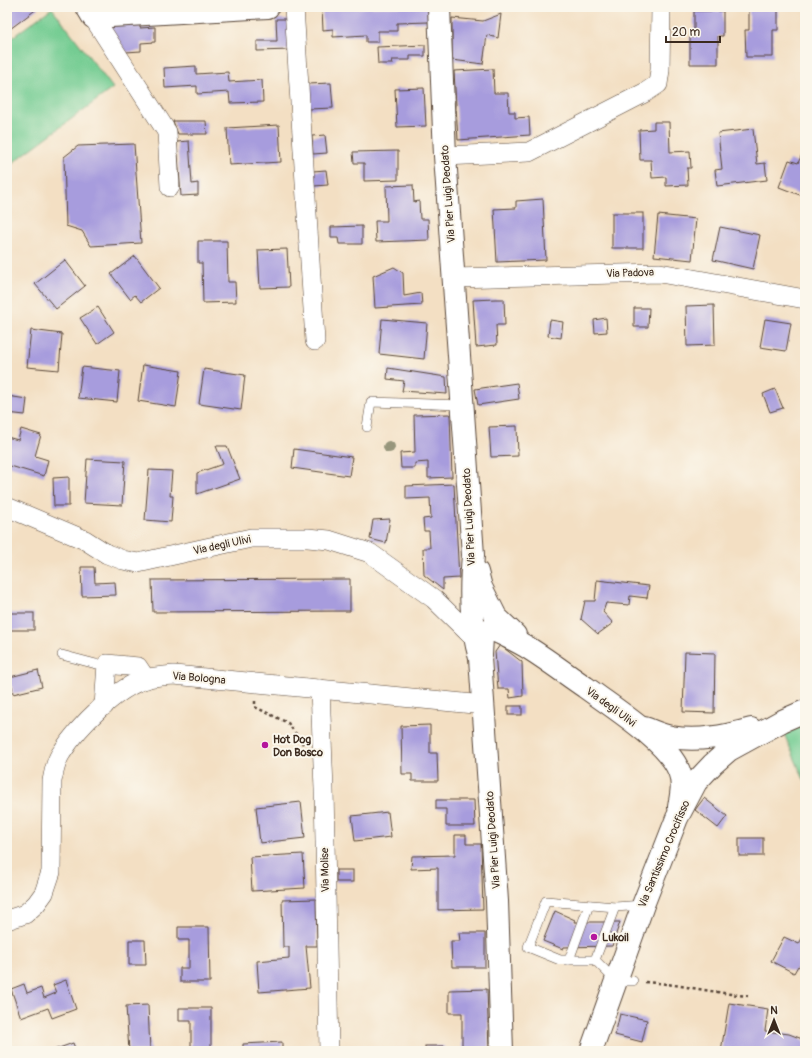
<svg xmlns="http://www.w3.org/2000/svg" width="812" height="1058" font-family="Pangolin,sans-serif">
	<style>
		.green { fill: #73cc92; stroke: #577b58 }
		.building { fill: #a79cdd }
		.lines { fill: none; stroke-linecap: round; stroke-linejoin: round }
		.lane-casing { stroke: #574537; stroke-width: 10 }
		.street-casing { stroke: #574537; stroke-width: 20 }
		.secondary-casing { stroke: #574537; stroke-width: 24 }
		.path { stroke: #574537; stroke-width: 2.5; stroke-dasharray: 3 3; stroke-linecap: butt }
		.lane { stroke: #fff; stroke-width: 9 }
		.street { stroke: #fff; stroke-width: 19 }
		.secondary { stroke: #fff; stroke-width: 22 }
		.tree { fill: #97967c }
		.poi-dot { fill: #b5179e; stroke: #fbf7ec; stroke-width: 1.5 }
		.labels { text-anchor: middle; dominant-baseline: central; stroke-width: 4; stroke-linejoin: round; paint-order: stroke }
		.street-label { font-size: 11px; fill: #3b2a1e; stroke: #fbf7ec }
		.poi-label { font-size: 11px; font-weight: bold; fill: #3b2a1e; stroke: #fbf7ec; text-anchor: start }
	</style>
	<rect width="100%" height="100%" fill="#fbf7ec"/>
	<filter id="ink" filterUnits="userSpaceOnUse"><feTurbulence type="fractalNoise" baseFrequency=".025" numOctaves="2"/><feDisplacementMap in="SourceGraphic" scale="8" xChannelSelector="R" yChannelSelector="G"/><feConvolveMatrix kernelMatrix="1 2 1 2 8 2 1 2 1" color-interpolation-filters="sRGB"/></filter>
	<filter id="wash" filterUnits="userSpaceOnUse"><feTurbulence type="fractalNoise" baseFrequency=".012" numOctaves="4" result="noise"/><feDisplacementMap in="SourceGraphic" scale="16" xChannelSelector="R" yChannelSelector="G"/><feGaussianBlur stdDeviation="0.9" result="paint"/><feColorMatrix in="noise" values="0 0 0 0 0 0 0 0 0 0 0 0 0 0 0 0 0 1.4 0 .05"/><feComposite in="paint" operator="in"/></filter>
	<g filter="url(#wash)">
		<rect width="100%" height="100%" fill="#f3dfc3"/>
		<!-- green -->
		<g class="green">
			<path d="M52,8L113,88L7,167V41Z"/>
			<path d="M805,725V782L784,734Z"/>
		</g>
		<g id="blocks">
			<!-- building -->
			<g class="building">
				<path d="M7,7H37L38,8L10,29L7,25Z"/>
				<path d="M381,7H430L429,22L397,23V31H378V42H366V35L333,37V29L323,30L322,9Z"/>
				<path d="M749,7H778V30H773V57H746L745,30H749Z"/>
				<path d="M694,11H723V36H718V64H690V37H694Z"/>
				<path d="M501,14L498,38L487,35L483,64L452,60V18L483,21Z"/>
				<path d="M276,19H289L291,50L257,51V41H277Z"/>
				<path d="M140,22V28L155,27V42L141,43V51L126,52L107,23Z"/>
				<path d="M425,45V56H410V60H392L393,64H378L377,47Z"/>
				<path d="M196,66V74L228,72L229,82L262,80L263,102L230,103L229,92L197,94V86L165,88L164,68Z"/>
				<path d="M493,69L494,93H508L509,112H515V118L529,117L530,135L458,140L454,71Z"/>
				<path d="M331,83L333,108L309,109L308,84Z"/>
				<path d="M424,88L426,126L397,127L395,89Z"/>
				<path d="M173,121H206L207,134H178Z"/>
				<path d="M654,122H669L670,152L690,151L691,168H687L688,185L666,186V177L652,178L651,160H640L639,130L654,129Z"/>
				<path d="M279,125L281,162L229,165L227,128Z"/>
				<path d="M753,129L757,164L765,163L767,180L717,186L715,170L722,169L718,133Z"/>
				<path d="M325,135L327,153L313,154L312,136Z"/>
				<path d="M189,141L192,184L198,183V195L181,196L177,142Z"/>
				<path d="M134,144L141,243L91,246L82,231L66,226L64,157L78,146Z"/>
				<path d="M398,151V180L364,181V163H354L353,152Z"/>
				<path d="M802,154L805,156V197L779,187L789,160L798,163Z"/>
				<path d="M326,170L328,185L314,186L313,171Z"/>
				<path d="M413,185L414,202L419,201L420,219H428L429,240L376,242L375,221H387L386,186Z"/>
				<path d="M543,199L546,260L497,262L494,209L516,208V201Z"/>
				<rect x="612" y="213" width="31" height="35"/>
				<path d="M658,215L696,219L692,260L654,256Z"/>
				<path d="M362,226V244H339L338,238H331V227Z"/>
				<path d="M720,227L760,235L753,269L713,260Z"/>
				<path d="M198,241H227L228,282H235L236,302L203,303L202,263H198Z"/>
				<path d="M287,249L289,287L260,288L258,250Z"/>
				<path d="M135,256L159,288L141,302L135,295L130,299L111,274Z"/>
				<path d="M65,260L85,286L56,309L35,284Z"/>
				<path d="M394,267L403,273L404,296L421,293L422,305L375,308L373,276Z"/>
				<path d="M495,299H504L505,325H496L497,345L476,347L473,300Z"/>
				<path d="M714,305L715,345L687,346L686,306Z"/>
				<path d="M98,307L114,332L97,344L80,318Z"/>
				<path d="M634,308H649L648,327H634Z"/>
				<path d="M606,318L607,332L595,333L594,320Z"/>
				<path d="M382,319L427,323L424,359L379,354Z"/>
				<path d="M765,319L791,323L786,351L760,347Z"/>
				<path d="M550,320L563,322L561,338L548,336Z"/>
				<path d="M31,330L62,334L59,370L27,367Z"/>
				<path d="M143,365L181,371L176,407L138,401Z"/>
				<path d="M82,367L120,371L117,402L78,398Z"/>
				<path d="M388,368L446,377L447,394L402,391L404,381L387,379Z"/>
				<path d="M204,369L245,375L241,410L199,404Z"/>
				<path d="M517,383L519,399L478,405L475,389Z"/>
				<path d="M775,389L783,408L770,412L763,394Z"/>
				<path d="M7,396L27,399L25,415L7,413Z"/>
				<path d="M450,414L452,477L428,478V462L415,463V468H401L400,453L415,452L414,415Z"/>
				<path d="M517,426L518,456L491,457L489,427Z"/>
				<path d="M21,429L41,435L35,456L48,460L44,476L7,465V437L18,440Z"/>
				<path d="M216,446H227L240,479L197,494V473L223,464Z"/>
				<path d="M294,449L352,457L349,476L292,468Z"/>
				<path d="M87,459L125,461L122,505L84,503Z"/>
				<path d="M149,470L172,471L170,496H173L171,522L145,520Z"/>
				<path d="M69,477V506H54L53,478Z"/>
				<path d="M454,484L459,578L443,579V590L424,575L423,548H430L429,531H424L423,519L431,518L430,498L406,499V486Z"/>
				<path d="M390,519L386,543L370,539L373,520Z"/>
				<path d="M81,567H94L95,583L115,582L116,595L82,596Z"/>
				<path d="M350,579V611L153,612L152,580Z"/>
				<path d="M597,580L649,586L647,598L630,596L629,605L606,603L603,612L613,623L598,634L581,619L585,601H595Z"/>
				<rect x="7" y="613" width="27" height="17"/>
				<path d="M500,645L522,662L523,696L510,698L509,689H498L495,652Z"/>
				<path d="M685,652L715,653L714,713L683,712Z"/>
				<path d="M7,668L10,677L38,670L42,687L13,694L12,686L7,687Z"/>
				<rect x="508" y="706" width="14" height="9"/>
				<path d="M430,725V753H437L438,781H412V774H402L401,726Z"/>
				<path d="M704,798L727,816L718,828L695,810Z"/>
				<path d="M436,800H474L475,826H446V809H436Z"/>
				<path d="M301,802L305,838L260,843L256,807Z"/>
				<path d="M388,812L391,837L355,841L352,816Z"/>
				<path d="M455,835H466V844H481L483,909L438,910V868L411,869L412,856L455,855Z"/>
				<rect x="739" y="838" width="24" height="18"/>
				<path d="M303,854L305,888L252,891L250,857Z"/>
				<rect x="336" y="870" width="17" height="12"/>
				<path d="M316,899L317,946H306L310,988L259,992L257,961L289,958V947H283L282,900Z"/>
				<path d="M555,911L575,920L574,922H620L612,946L564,947L563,949L543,941Z"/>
				<path d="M178,927H209L210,982H180V968H189V940H178Z"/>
				<path d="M459,933H485V967H452L451,941H460Z"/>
				<path d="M803,936H805V970L798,966L794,973L771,961L784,937L799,944Z"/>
				<path d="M129,940H145L146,965H129Z"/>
				<path d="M66,980L76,1009L52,1018L48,1008L21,1018L11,989L24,984L27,993L41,988L44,998L56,993L53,985Z"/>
				<path d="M487,989L489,1051H462V1013H449V990Z"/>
				<path d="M729,1003L768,1009L765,1031L789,1034L805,1040V1051H721Z"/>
				<path d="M148,1005L150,1051H129L126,1006Z"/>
				<path d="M179,1008H211V1051H181V1049H191V1021H179Z"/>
				<path d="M620,1014L647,1020L642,1042L615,1035Z"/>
				<path d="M282,1042V1051H243V1044Z"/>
				<path d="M73,1043L76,1051H51Z"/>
				<rect x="425" y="1046" width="19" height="5"/>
			</g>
		</g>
	</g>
	<g filter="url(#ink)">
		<use href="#blocks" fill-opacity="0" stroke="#574537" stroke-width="1"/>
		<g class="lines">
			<defs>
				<g id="lane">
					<path d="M367,427L371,402L462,405"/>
					<path d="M62,655L96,664H107"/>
					<path d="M569,960L589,905"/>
					<path d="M595,960L615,907"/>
					<path d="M633,981H616L595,960H560L528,947L546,901L615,907L643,905"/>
				</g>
				<g id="street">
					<path d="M294,7L315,341"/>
					<path d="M93,17L167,132L170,187"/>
					<path d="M445,156L529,152L646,92L658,84L660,70L661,7"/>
					<path d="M453,278L660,273L805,299"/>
					<path d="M7,507L85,540L107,554L123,560L138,563L251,538H308L329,540L370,553L434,599L474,638"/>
					<path d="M320,689L324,789L329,1051"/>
					<path d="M104,706L107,664L138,667L146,679"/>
					<path d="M7,920L25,914L36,904L44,893L51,872L52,781C54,771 56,760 62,752C78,727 117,687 146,679C155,676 165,676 174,675L484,705"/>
				</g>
				<g id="secondary">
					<path d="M87,7L93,17L268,7"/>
					<path d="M439,7L445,156L473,555C470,590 470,624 480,658L497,901L502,1051"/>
					<path d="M477,572L481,587L496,617L515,635"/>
					<path d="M481,655L482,637L485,632L492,629C505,636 518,641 530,649C549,661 566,674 585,687C611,706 668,742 679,771C684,783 681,795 679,807"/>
					<path d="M644,728C653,731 662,735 671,737C698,742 725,736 751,729"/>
					<path d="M591,1051L643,905L677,818L696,782L713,764L729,750L782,721L805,711"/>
				</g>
			</defs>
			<!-- lane casing -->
			<use href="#lane" class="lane-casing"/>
			<!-- street casing -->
			<use href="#street" class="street-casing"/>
			<!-- secondary casing -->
			<use href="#secondary" class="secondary-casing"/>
			<!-- path -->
			<g class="path">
				<path d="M255,701V707L288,723L303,744"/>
				<path d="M645,982C680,984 714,993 748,996"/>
			</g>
			<!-- lane -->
			<use href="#lane" class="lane"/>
			<!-- street -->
			<use href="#street" class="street"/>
			<!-- secondary -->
			<use href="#secondary" class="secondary"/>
		</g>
		<!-- trees -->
		<circle class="tree" cx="389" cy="447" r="6"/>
	</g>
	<!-- markers -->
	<g class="poi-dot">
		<circle cx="265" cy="745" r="4"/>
		<circle cx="594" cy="937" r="4"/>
	</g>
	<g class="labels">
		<!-- street labels -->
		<g class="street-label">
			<text transform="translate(448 194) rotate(-94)">Via Pier Luigi Deodato</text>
			<text transform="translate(630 273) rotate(-2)">Via Padova</text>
			<text transform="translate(469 517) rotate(-93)">Via Pier Luigi Deodato</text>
			<text transform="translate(222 545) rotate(-12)">Via degli Ulivi</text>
			<text transform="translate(199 678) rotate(5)">Via Bologna</text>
			<text transform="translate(611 707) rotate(36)">Via degli Ulivi</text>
			<text transform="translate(493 840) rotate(-94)">Via Pier Luigi Deodato</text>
			<text transform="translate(664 854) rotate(-67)">Via Santissimo Crocifisso</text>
			<text transform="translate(325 870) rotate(-91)">Via Molise</text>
		</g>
		<!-- poi labels -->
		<g class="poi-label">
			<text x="273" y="739">Hot Dog<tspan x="273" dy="13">Don Bosco</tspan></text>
			<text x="602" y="937">Lukoil</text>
		</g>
	</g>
	<!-- margin -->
	<rect width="812" height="1058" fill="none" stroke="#fbf7ec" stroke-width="24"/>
	<!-- north arrow -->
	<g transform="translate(774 1020)" stroke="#fbf7ec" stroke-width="3" paint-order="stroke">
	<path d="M0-3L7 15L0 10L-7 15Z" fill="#3b2a1e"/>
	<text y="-6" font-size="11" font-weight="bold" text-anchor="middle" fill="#3b2a1e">N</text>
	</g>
	<!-- scale -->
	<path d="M666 36v6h54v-6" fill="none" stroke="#3b2a1e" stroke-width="2"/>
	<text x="672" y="36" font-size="12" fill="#3b2a1e" stroke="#fbf7ec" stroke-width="3" paint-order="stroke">20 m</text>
</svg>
